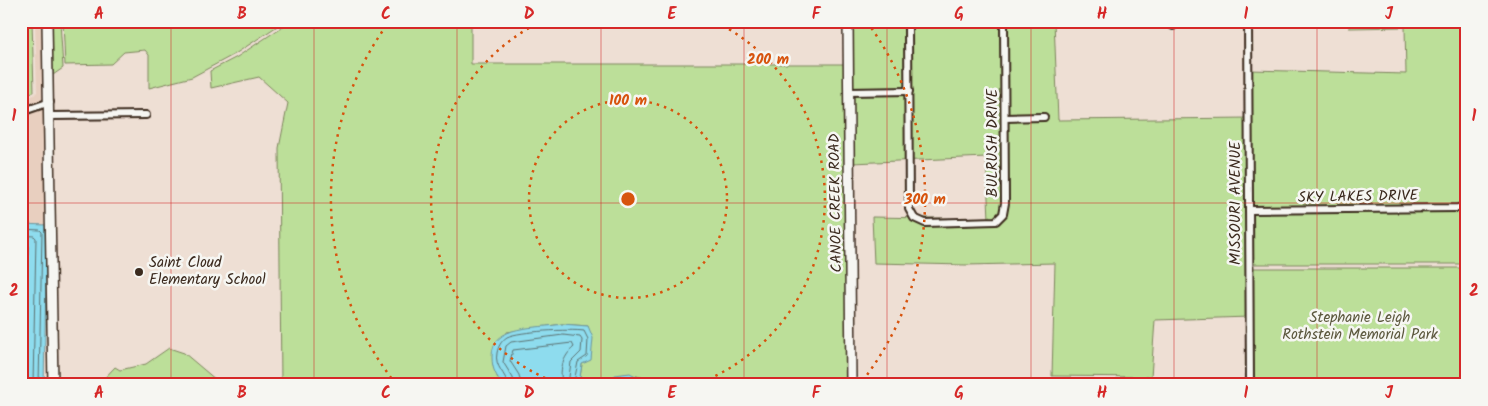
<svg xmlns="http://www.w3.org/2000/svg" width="1488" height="406" font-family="Kalam,sans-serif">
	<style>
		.built { fill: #e8cfbf }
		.green { fill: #bcdf99; stroke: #7c845c }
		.water { fill: #8edcee; stroke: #6d959b }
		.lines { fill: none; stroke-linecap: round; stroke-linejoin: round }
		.shore { stroke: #5c7171; stroke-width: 1 }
		.street-casing { stroke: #3b2a1e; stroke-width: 10 }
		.secondary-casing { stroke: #3b2a1e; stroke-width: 12 }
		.street { stroke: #f6f6f2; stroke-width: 6 }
		.secondary { stroke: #f6f6f2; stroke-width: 9 }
		.grid { fill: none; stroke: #d62828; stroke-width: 1; stroke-opacity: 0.55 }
		.ring { fill: none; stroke: #d7540e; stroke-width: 2.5; stroke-dasharray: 2.5 5 }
		.poi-dot { fill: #3b2a1e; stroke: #f6f6f2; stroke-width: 2 }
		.labels { text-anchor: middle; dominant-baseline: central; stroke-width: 5; stroke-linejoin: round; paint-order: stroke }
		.street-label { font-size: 15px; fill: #3b2a1e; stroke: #f6f6f2 }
		.poi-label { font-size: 15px; fill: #3b2a1e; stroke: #f6f6f2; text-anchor: start }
		.park-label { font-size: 15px; fill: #5b573d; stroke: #f6f6f2 }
		.centre { fill: #d7540e; stroke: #f6f6f2; stroke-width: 2.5 }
		.ring-label { font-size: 15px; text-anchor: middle; font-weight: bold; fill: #d7540e; stroke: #f6f6f2; stroke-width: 5; stroke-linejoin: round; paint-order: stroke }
		.neatline { fill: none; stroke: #d62828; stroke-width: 2 }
		.grid-label { font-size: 16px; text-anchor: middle; font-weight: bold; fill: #d62828 }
	</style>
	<rect width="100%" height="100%" fill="#eedfd4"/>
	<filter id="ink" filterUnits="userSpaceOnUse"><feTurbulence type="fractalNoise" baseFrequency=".02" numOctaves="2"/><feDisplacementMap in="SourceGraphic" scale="10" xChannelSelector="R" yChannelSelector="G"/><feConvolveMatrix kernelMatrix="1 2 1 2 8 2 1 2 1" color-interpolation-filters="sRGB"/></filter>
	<g filter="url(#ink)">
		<!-- built -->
		<path class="built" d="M35,21H38L44,32L47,225L21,224V98L34,95L37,92Z"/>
		<!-- green -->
		<g class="green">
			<path d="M21,21H32L34,92L21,94Z"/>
			<path d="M51,21H60L63,68L53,75Z"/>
			<path d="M63,21H285L235,54L192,77L149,88V55L145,50L124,52L111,64L65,65Z"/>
			<path d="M291,21H471V64H845L848,385H656L654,380C633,377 623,366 607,385H585L580,377L588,326L562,324L507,332L497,377L504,385H281L279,148L288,103L259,77L211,88L210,71L237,57Z"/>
			<path d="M851,21H1054L1058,120L1250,118V70L1406,74L1405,27L1349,28V21H1467V264H1253L1250,317L1155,320L1151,377L1052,376L1055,263L966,265L874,263L872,217L989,219L986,157L853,163Z"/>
			<rect x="1253" y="268" width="214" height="117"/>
			<path d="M169,348L184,353L216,380L217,385H98L115,367L120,370L146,364Z"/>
		</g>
		<!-- water -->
		<g class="water">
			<path d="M21,224L47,225L44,385H21Z"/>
			<path d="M562,324L588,326L593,338L591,360L582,364L580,377L585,385H504C496,377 492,369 492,357C491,323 538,329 562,324Z"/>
			<path d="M630,373L639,378L654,380L656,385H607L615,375Z"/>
		</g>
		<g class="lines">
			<!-- shore -->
			<g class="shore">
				<path d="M21,229L40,230L42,232L39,385"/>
				<path d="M21,235L34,236L36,238L33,385"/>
				<path d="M21,243L28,245L25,385"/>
				<path d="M508,385C506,373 494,367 497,353C498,347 501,341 507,337C519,331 570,329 584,331L588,339L587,356L578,362L575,377L579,385"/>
				<path d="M514,385L513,378L503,362L506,346L511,342L563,335L580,337L582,340L581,352L571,362L569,377L572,385"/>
				<path d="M521,385L519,375L510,361L513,350L572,343L574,347C563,356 558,372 563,385"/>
			</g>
			<defs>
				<g id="street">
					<path d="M910,21L908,26L909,209L914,218L925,223L996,221L1003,214L1005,203L1004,21"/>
					<path d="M1248,21L1250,385"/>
					<path d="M1085,22V21"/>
					<path d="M1173,26V21"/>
					<path d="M848,92L909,91"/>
					<path d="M21,112L50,102"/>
					<path d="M50,116L146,115"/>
					<path d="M1005,118L1044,117"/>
					<path d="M1249,210L1458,208L1467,206"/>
				</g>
				<g id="secondary">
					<path d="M47,21L53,385"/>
					<path d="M848,21L851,385"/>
				</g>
			</defs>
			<!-- street casing -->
			<use href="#street" class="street-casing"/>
			<!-- secondary casing -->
			<use href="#secondary" class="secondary-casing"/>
			<!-- street -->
			<use href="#street" class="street"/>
			<!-- secondary -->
			<use href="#secondary" class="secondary"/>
		</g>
	</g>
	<!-- grid -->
	<path class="grid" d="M171,21V385M314,21V385M457,21V385M601,21V385M744,21V385M887,21V385M1031,21V385M1174,21V385M1317,21V385M21,203H1467"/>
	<!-- distance rings -->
	<g class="ring">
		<circle cx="628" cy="199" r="99"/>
		<path d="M559 384A198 198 0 0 1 540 22M716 22A198 198 0 0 1 697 384"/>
		<path d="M396 384A297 297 0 0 1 389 22M867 22A297 297 0 0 1 860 384"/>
	</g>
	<!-- markers -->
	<circle class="poi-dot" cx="139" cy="272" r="5"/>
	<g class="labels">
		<!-- street labels -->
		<g class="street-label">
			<text transform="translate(993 143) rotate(-90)">BULRUSH DRIVE</text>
			<text transform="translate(1358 197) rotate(-1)">SKY LAKES DRIVE</text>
			<text transform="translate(836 203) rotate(-91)">CANOE CREEK ROAD</text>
			<text transform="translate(1236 203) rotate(-90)">MISSOURI AVENUE</text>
		</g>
		<!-- poi labels -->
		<g class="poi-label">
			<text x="149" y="263">Saint Cloud<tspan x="149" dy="17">Elementary School</tspan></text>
		</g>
		<!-- park labels -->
		<g class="park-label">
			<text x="1360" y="318">Stephanie Leigh<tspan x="1360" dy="17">Rothstein Memorial Park</tspan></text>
		</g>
	</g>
	<circle cx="628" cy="199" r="8" class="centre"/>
	<g class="ring-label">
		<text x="768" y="64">200 m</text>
		<text x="628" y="105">100 m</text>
		<text x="925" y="204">300 m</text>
	</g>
	<!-- margin -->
	<rect width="1488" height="406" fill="none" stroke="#f6f6f2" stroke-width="55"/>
	<rect x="28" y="28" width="1432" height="350" class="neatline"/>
	<g class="grid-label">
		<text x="99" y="19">A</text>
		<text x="242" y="19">B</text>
		<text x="386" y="19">C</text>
		<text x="529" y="19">D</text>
		<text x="672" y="19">E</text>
		<text x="816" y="19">F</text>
		<text x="959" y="19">G</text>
		<text x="1102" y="19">H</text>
		<text x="1246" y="19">I</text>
		<text x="1389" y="19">J</text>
		<text x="14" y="121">1</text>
		<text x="1474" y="121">1</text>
		<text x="14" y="296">2</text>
		<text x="1474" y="296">2</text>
		<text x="99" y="398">A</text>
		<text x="242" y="398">B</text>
		<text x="386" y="398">C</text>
		<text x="529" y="398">D</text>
		<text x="672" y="398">E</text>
		<text x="816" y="398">F</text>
		<text x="959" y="398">G</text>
		<text x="1102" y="398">H</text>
		<text x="1246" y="398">I</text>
		<text x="1389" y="398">J</text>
	</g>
</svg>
